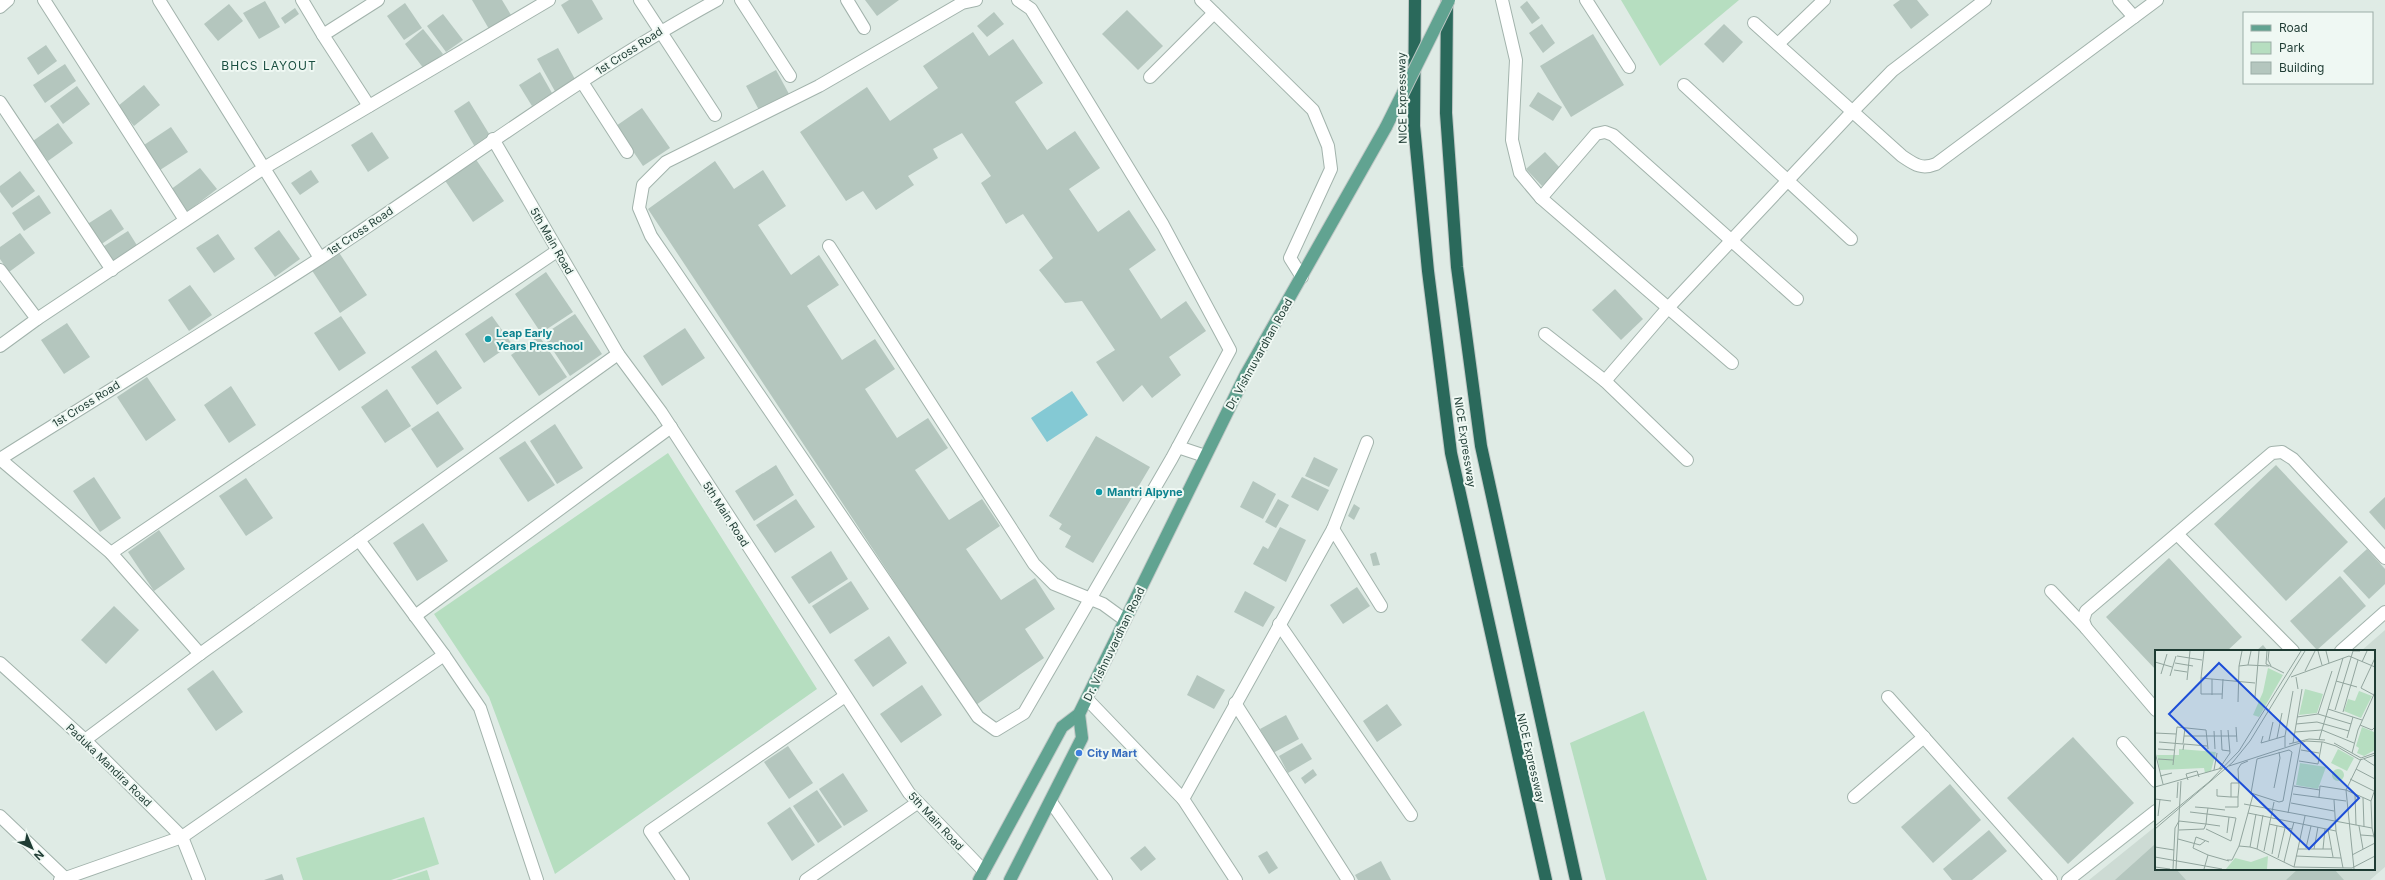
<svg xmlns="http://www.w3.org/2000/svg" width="2385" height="880" font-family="Inter,sans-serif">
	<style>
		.built { fill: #cddbd4 }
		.green { fill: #b6dec0 }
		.water { fill: #84c9d4 }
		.building { fill: #b4c6be }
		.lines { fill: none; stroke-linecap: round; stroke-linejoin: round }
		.minor-casing { stroke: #a2b3ac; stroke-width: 14 }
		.major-casing { stroke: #c0c8c6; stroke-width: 14 }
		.highway-casing { stroke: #c0c8c6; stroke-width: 14 }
		.minor { stroke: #fff; stroke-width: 12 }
		.major { stroke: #61a391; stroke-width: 12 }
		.highway { stroke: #2a695b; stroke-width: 12 }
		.major-bridge-casing { stroke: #c0c8c6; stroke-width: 14; stroke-linecap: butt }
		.major-bridge { stroke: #61a391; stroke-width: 12 }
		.culture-dot { fill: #0f9aa8; stroke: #eff8f3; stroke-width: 1.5 }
		.shop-dot { fill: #3f7fe0; stroke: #eff8f3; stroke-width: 1.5 }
		.labels { text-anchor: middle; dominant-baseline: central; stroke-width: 4; stroke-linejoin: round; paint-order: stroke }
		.street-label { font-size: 11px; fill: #1f3c34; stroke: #eff8f3 }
		.culture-label { font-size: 11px; font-weight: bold; fill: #0d838f; stroke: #eff8f3; text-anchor: start }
		.shop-label { font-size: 11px; font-weight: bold; fill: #366cbe; stroke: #eff8f3; text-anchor: start }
		.neighbourhood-label { font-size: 12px; letter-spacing: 1px; fill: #1a4f41; stroke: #eff8f3 }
		.inset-road { fill: none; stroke: #92a59e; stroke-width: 1 }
		.view { fill: #1d4ed8; fill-opacity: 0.15; stroke: #1d4ed8; stroke-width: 2 }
		.inset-edge { fill: none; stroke: #1f3c34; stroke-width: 2 }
	</style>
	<rect width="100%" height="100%" fill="#dfebe5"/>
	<!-- built -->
	<path class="built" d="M2385,630V867L2370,880H2089L2156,826V869H2374V651H2361Z"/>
	<!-- green -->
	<g class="green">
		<path d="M1621,0H1739L1660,66Z"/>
		<path d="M668,453L817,689L555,874L489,697L434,614Z"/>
		<path d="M1644,711L1707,880H1606L1570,743Z"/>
		<path d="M424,817L439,864L391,880H303L296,858Z"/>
		<path d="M427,870L430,880H396Z"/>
	</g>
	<!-- water -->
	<path class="water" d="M1072,391L1088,415L1047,442L1031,418Z"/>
	<!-- building -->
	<g class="building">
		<path d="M472,0H502L511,15L489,29Z"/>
		<path d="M569,0H592L603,19L578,34L561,5Z"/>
		<path d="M865,0H899L877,16Z"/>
		<path d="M1900,0H1917L1929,15L1911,29L1893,5Z"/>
		<path d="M265,1L280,27L259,39L243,13Z"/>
		<path d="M1527,1L1540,18L1532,24L1520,7Z"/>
		<path d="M405,3L422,28L404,40L387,16Z"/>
		<path d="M229,4L243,21L218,41L204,24Z"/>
		<path d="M295,8L299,14L285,24L281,18Z"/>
		<path d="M1127,10L1163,46L1138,70L1102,34Z"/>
		<path d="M994,12L1004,24L987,37L977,26Z"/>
		<path d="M443,14L463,40L446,52L427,26Z"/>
		<path d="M1542,24L1555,43L1543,53L1529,33Z"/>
		<path d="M1724,24L1743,42L1723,63L1704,44Z"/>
		<path d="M423,29L443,54L424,69L405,44Z"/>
		<path d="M973,32L989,56L1013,39L1043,83L1015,102L1047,150L1075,131L1100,168L1069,189L1098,232L1129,210L1156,250L1129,269L1161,319L1186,301L1206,331L1169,357L1181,375L1152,398L1142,385L1123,402L1096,362L1115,350L1082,301L1065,303L1039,270L1053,258L1023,214L1006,224L981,183L991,176L962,133L933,149L938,158L908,176L914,185L876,210L863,191L846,201L800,132L867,87L890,121L938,88L923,66Z"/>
		<path d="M1593,34L1624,85L1571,117L1540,66Z"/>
		<path d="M46,45L57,61L38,75L27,58Z"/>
		<path d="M558,48L576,81L556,93L537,59Z"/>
		<path d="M65,64L76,81L45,103L33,85Z"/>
		<path d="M776,70L789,94L759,110L746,86Z"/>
		<path d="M540,72L552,93L532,106L519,85Z"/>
		<path d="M144,85L160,105L134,126L118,106Z"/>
		<path d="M77,86L90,104L63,124L50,106Z"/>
		<path d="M1538,92L1562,107L1553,121L1529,106Z"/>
		<path d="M469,101L491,137L475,147L454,111Z"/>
		<path d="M642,108L670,148L643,166L616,126Z"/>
		<path d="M58,123L73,143L48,161L33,141Z"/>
		<path d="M171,127L188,152L160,170L144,145Z"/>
		<path d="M372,132L389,158L368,172L351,145Z"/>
		<path d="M1545,152L1561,169L1542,186L1526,169Z"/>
		<path d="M475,158L504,201L473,222L444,179Z"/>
		<path d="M715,161L734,189L763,170L786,206L758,225L791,275L819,255L839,285L807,306L842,360L875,339L895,369L865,389L897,438L928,418L948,448L915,470L949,520L982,499L1000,526L966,549L1001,600L1035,578L1055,609L1025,629L1044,658L976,705L648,209Z"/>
		<path d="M200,168L217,189L187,212L170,190Z"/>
		<path d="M311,170L319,182L300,195L291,183Z"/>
		<path d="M20,171L35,191L12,208L0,192V186Z"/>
		<path d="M39,195L51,213L24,231L12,213Z"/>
		<path d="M111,209L124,229L100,245L86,225Z"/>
		<path d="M279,230L300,259L275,277L254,248Z"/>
		<path d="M128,231L138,247L111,264L101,248Z"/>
		<path d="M20,233L35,253L9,272L0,259V247Z"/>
		<path d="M218,234L235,259L214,273L196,248Z"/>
		<path d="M338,251L367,295L340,313L311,269Z"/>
		<path d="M546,272L573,312L541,333L515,294Z"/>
		<path d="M190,285L212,315L189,331L168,300Z"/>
		<path d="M1615,289L1643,319L1621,340L1592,310Z"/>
		<path d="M575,314L602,354L570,376L543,335Z"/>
		<path d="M341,316L366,353L339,371L314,333Z"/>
		<path d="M492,316L512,344L484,363L465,334Z"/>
		<path d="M67,323L90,357L64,374L41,340Z"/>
		<path d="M685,328L705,358L662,386L643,356Z"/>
		<path d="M539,336L567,377L539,396L511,355Z"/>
		<path d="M436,350L462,388L437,405L411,367Z"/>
		<path d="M147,377L176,420L146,441L117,397Z"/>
		<path d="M231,386L256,425L229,443L204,405Z"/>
		<path d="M387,389L411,426L385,443L361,407Z"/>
		<path d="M438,411L464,449L437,468L411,429Z"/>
		<path d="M555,424L583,468L557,484L530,441Z"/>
		<path d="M1096,436L1150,467L1093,563L1065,547L1071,536L1059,529L1062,524L1049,516Z"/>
		<path d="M525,441L555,485L528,502L499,458Z"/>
		<path d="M1314,457L1338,469L1329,487L1305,476Z"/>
		<path d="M776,465L794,495L754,521L735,491Z"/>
		<path d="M2276,465L2348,542L2286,601L2214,524Z"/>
		<path d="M94,477L121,518L100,532L73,491Z"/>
		<path d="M1302,477L1329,490L1318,511L1291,497Z"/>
		<path d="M246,478L273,518L246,536L219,496Z"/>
		<path d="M1253,481L1276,494L1263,519L1240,507Z"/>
		<path d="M2385,497V530L2369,512Z"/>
		<path d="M796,499L815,527L775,553L756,525Z"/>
		<path d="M1278,499L1289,505L1276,528L1265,522Z"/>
		<path d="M1354,504L1360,508L1354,520L1348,516Z"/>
		<path d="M423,523L448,561L417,581L393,543Z"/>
		<path d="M1280,527L1306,540L1286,582L1253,564L1263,546L1268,549Z"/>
		<path d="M159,530L185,569L154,591L128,552Z"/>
		<path d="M2367,549L2385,569V584L2369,599L2343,571Z"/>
		<path d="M831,551L848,579L809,604L791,577Z"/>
		<path d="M1376,552L1380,565L1373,566L1370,554Z"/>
		<path d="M2169,558L2242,637L2227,651H2156V670L2106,617Z"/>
		<path d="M2340,576L2366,606L2317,650L2290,621Z"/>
		<path d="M851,581L869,609L830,634L812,606Z"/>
		<path d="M1357,587L1370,606L1343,624L1330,605Z"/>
		<path d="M1245,591L1275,607L1263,627L1234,612Z"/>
		<path d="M114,606L139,630L106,664L81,640Z"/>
		<path d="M889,636L907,663L873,687L854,660Z"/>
		<path d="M2263,645L2268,651H2256Z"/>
		<path d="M213,670L243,712L216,731L187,689Z"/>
		<path d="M1197,675L1225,690L1214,709L1187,695Z"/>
		<path d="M922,685L942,715L901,743L880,714Z"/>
		<path d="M1387,704L1402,725L1377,742L1363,721Z"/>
		<path d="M1286,715L1299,739L1273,753L1260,729Z"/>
		<path d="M2073,737L2134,803L2068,864L2007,798Z"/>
		<path d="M1302,743L1312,759L1288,773L1279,756Z"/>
		<path d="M788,746L813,783L789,799L764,762Z"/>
		<path d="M1313,769L1317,775L1305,784L1301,778Z"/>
		<path d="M843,773L868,811L844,826L819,789Z"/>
		<path d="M1950,784L1981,820L1933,863L1901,827Z"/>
		<path d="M817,790L842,827L818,843L793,806Z"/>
		<path d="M790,807L815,845L792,861L767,823Z"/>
		<path d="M1989,830L2007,851L1972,880H1952L1943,869Z"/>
		<path d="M2154,845L2156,847V869H2176L2186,880H2115Z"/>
		<path d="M1145,846L1156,859L1141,871L1130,858Z"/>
		<path d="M1267,851L1278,868L1269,874L1258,856Z"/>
		<path d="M1381,861L1391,880H1358L1355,875Z"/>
		<path d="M2298,869H2334L2344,880H2286Z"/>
		<path d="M282,874L284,880H264Z"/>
	</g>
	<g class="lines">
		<defs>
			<g id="minor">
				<path d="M44,0L185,220"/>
				<path d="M159,0L320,258"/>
				<path d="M302,0L323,35"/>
				<path d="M640,0L715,115"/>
				<path d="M741,0L790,76"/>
				<path d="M847,0L864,28"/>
				<path d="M976,0L962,3L819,86L666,162L643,185L639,208L651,236L978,717L996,730L1024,713L1172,458L1230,350L1163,225L1031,9L1018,0"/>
				<path d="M1201,0L1313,110L1328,146L1331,169L1290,258L1302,277"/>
				<path d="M1502,0L1516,60L1512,140L1520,173L1541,198L1732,363"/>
				<path d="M1586,0L1629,67"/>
				<path d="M2119,0L2134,17"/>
				<path d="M0,7L8,0"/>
				<path d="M1754,23L1902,156C1914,164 1921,170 1936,164L2157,0"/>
				<path d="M1778,44L1824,0"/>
				<path d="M1150,77L1214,13"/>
				<path d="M582,82L627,152"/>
				<path d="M1684,85L1851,239"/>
				<path d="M0,102L112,270"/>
				<path d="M369,106L323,35L378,0"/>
				<path d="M493,139L618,354L661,412L909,793L984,871"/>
				<path d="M1541,198L1596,134L1605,132L1613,135L1797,299"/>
				<path d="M829,246L1034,564L1054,584L1103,604L1125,620"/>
				<path d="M0,270L37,319"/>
				<path d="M1545,334L1605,381L1687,460"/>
				<path d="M0,346L37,319L264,168L549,0"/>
				<path d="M1605,381L1667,309L1852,112L1892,71L1985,0"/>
				<path d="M1178,447L1205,456"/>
				<path d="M0,459C106,392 214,327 319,259C452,172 578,76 717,0"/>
				<path d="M0,459L111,553L200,654"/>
				<path d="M1333,529L1367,442"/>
				<path d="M2177,534L2293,651"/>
				<path d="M359,540L444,655L480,708L537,880"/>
				<path d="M111,553L557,251"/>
				<path d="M2051,591L2086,628L2156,710"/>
				<path d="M415,616L671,427"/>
				<path d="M1279,624L1411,815"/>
				<path d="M2086,628L2083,620L2086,611L2272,453L2282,452L2293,459L2385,558"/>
				<path d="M2341,651L2385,612"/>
				<path d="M0,663L85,740L182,837L199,880"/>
				<path d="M1888,697L2051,880"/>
				<path d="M1087,699L1183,799L1333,529L1381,606"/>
				<path d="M1235,703L1348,880"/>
				<path d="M85,740L200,654L618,354"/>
				<path d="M2123,743L2156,781"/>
				<path d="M1854,797L1924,737"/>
				<path d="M1183,799L1236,880"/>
				<path d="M1051,802L1106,880"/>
				<path d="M0,816L65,878"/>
				<path d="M60,880L182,837L444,655"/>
				<path d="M683,880L650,831L845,696"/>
				<path d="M806,880L917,803"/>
				<path d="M2068,880L2156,811"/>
			</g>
			<g id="major">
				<path d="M979,880L1062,727L1079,714L1245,376L1386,127"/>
				<path d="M1010,880L1082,738L1079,714"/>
			</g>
			<g id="highway">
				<path d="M1415,0L1414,126L1428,271L1451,453L1546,880"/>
				<path d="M1447,1L1446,113L1457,267L1481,446L1576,880"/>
			</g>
		</defs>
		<!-- minor casing -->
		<use href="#minor" class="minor-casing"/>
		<!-- major casing -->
		<use href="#major" class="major-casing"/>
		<!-- highway casing -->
		<use href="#highway" class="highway-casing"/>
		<!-- minor -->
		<use href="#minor" class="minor"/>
		<!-- major -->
		<use href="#major" class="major"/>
		<!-- highway -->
		<use href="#highway" class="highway"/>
		<defs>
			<path id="major-bridge" d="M1386,127L1449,0"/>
		</defs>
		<!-- major-bridge casing -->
		<use href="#major-bridge" class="major-bridge-casing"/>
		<!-- major-bridge -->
		<use href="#major-bridge" class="major-bridge"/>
	</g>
	<!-- markers -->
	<g class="culture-dot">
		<circle cx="488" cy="339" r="4"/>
		<circle cx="1099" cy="492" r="4"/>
	</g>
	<circle class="shop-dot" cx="1079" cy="753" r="4"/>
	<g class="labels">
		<!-- street labels -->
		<g class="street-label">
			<text transform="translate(629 51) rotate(-33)">1st Cross Road</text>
			<text transform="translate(1402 98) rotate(-91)">NICE Expressway</text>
			<text transform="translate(360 231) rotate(-34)">1st Cross Road</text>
			<text transform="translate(552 241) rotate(60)">5th Main Road</text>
			<text transform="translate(1259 354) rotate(-61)">Dr. Vishnuvardhan Road</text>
			<text transform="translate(86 404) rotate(-32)">1st Cross Road</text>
			<text transform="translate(1465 442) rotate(81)">NICE Expressway</text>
			<text transform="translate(726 514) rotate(57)">5th Main Road</text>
			<text transform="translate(1114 644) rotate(-64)">Dr. Vishnuvardhan Road</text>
			<text transform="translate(1531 758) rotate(77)">NICE Expressway</text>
			<text transform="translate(109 765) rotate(44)">Paduka Mandira Road</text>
			<text transform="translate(936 821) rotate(47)">5th Main Road</text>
		</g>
		<!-- culture labels -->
		<g class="culture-label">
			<text x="496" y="333">Leap Early<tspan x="496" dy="13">Years Preschool</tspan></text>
			<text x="1107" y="492">Mantri Alpyne</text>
		</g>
		<!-- shop labels -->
		<g class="shop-label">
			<text x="1087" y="753">City Mart</text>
		</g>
		<!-- neighbourhood labels -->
		<g class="neighbourhood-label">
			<text x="269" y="65">BHCS LAYOUT</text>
		</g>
	</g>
	<!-- overview -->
	<g transform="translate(2155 650)">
		<rect width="220" height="220" fill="#dfebe5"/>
		<path d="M113,18L128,25L104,67L98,65L108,42ZM150,39L168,44L162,63L144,65ZM204,41L217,46L206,68L189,61L193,49L200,51ZM207,77L219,82L220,79V100L209,106L202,103L204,98L201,96ZM24,99L61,102L56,121L50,123L49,118L5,120L2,105H24ZM183,99L199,108L192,121L176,113ZM145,113L171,117L163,139L141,135ZM177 125a6 6 0 1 1 12 0a6 6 0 1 1-12 0ZM113,206L112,219H71L80,208L96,212Z" fill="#b6dec0"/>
		<path class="inset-road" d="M49,1L46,28L100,33M87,1L84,16L93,15M96,1L93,15L114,16M112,1L111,14L129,23M114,1L113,10L116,16M163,1L167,15M171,1L174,13M22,6L47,10M0,12L17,17M207,12L212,1M20,13L38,16M19,20L32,22M150,21L160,1M6,24L12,4M15,26L21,6M136,27L194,6L220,17M141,27L143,39M46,28V44H67M57,29V45M32,30L35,1M181,31L202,37M219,45L206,38L220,8M100,47L104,1M67,49L68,29M83,52L84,16M173,59L207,70M180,60L198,1H205M188,62L203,10M163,64L177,21M142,67L163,64L196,74M141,74L162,72L194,81M205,75L217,80L220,77M81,77L82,92M66,80L67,100L75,101M59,81L60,99M140,82L167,80L199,93M0,83L21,84M29,86H82M108,86L106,93L130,86V97M130,86L138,41M122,88L127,63M192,88L198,67M114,90L118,72M164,90L188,8M4,92L28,94L30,78M138,93L147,39M179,93L206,108L220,103M134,94L154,89L170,90M3,99L19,100M28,100L29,94L52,96M134,100L137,102L128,151L124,152L96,143L102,109ZM146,100L164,103M0,102L8,134M197,103L203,80L220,42M3,109L18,110M209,109L220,116M144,111L163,114L167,92M18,115L22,77L51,80L53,99M74,116L151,91L168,92L181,96L205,110L220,105M64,119L75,103L73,80M201,119L220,129M59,120L62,103M5,126L17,123M195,129L219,141M33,130L31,124L42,121L44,127M84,133H76V147H83L84,136L83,119L86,114L93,111M139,136L165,140M0,137L67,118M119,138L125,108L124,102M62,139V146L76,147M220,139L216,151L217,178L220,191M138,144L191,151M200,144L201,175M164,147L165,136L191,140L216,151M22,148L23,132M208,148L209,177M0,149L16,151M179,150L181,181L188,218M136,153L179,161M89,154L217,178M40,157L53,158M70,157H83V147M35,162L52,164L53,158L70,160M93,163L181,181M133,163L146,93M3,166L5,149M24,171L51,174L52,164L81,168L76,191L51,179M114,174L137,179L139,172M0,176L54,132L84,101L146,1M204,176L208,199M0,179L78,112L95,91L150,1M173,179L178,207M24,180L49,179L51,174L65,176M72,183L74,167M206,185L219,186M23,189L45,195L50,191M84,196L95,197L101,164M0,197L19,200M95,197L102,199L108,165M151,198L156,176M102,199L139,217L197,218L220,206M143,199H176M159,199L163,177M168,199L170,179M109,201L119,152M117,204L122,176M53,205L38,198L41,187L54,192M197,205L220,193M141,206L186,208M0,207L67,219M123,208L130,178M72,210H77L84,196L98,145M129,212L137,179M0,217L15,219M139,217L150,166M18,219L20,178L24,171M21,219L26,131M49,219L53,205L74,211M199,219L191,140L206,109"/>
		<path class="view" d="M64,13L204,148L154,199L14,64Z"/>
		<rect width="220" height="220" class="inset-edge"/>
	</g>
	<!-- legend -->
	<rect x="2243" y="12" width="130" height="72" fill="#eff8f3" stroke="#9cada7"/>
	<rect x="2251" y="25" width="20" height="6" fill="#61a391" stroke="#9cada7"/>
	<text x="2279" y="32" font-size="12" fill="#1f3c34">Road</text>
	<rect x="2251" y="42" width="20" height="12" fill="#b6dec0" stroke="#9cada7"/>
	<text x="2279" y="52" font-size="12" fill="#1f3c34">Park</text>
	<rect x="2251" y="62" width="20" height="12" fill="#b4c6be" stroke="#9cada7"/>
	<text x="2279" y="72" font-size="12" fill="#1f3c34">Building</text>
	<!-- north arrow -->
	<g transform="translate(32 848) rotate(136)" stroke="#eff8f3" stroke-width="3" paint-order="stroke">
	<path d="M0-3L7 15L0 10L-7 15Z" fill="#1f3c34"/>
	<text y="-6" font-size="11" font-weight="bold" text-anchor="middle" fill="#1f3c34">N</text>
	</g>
</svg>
